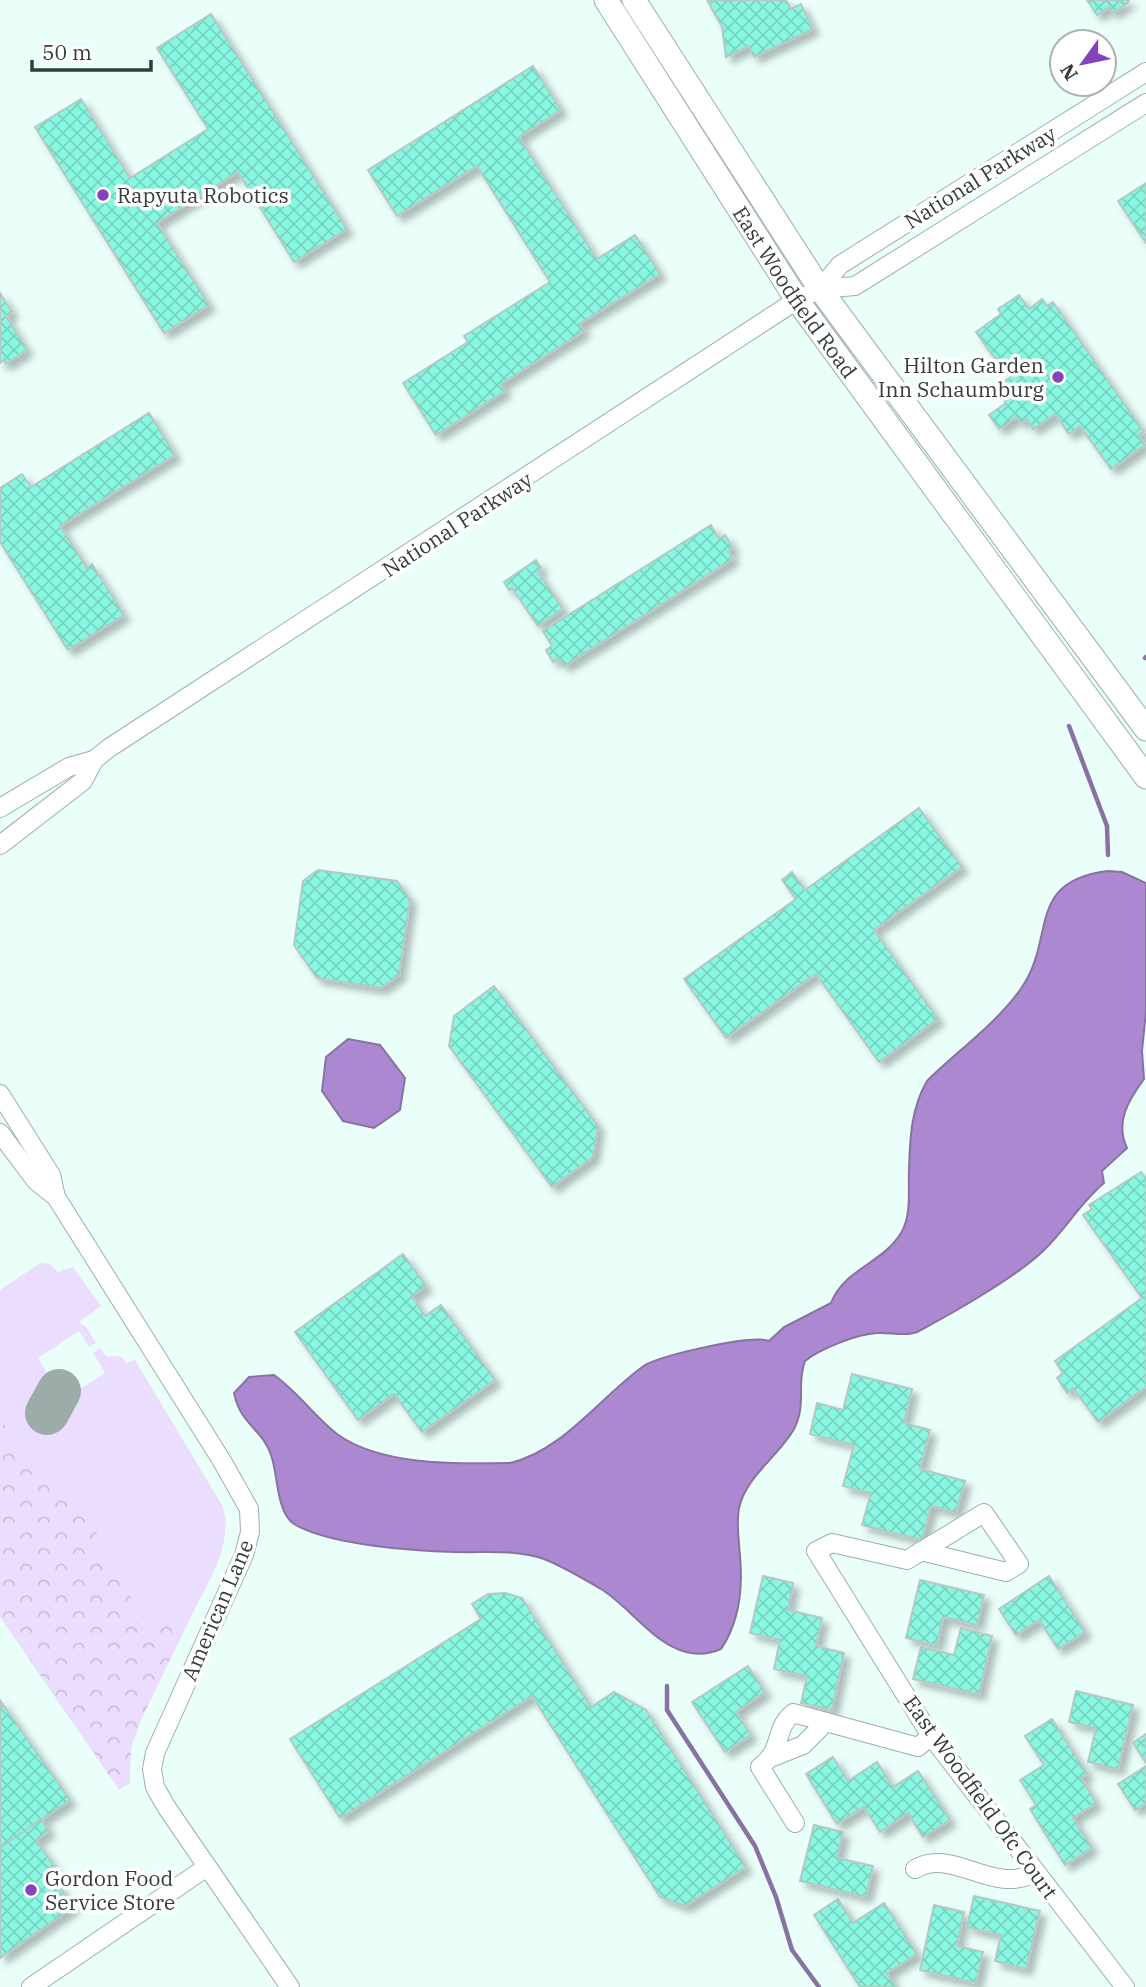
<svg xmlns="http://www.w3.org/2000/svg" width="1146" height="1987" font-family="'IBM Plex Serif',serif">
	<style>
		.green { fill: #ebddfd }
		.forest { fill: url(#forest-crowns) }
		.water { fill: #ab88cf; stroke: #8872a3; stroke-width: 2 }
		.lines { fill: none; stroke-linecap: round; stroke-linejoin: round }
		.stream { stroke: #8872a3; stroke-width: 4.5 }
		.taxiway { stroke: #9daca8; stroke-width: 44 }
		.building { fill: url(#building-cross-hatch); stroke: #b5c8c3; stroke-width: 2; filter: url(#shadow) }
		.minor-casing { stroke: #9cafab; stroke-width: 20 }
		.tertiary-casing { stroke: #9cafab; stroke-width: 25 }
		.minor { stroke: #fff; stroke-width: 18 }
		.tertiary { stroke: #fff; stroke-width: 23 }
		.poi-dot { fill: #8343b9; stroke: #fff; stroke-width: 2.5 }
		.labels { text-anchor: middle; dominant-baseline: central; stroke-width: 7; stroke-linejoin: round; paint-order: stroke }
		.street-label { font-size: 21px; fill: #353d3b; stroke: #fff }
		.poi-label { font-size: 21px; fill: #353d3b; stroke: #fff; text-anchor: start }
	</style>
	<defs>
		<pattern id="forest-crowns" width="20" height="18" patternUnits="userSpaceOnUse" patternTransform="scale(1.75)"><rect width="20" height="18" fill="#ebddfd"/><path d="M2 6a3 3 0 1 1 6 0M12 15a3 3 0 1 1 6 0" fill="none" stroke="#cabfda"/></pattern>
		<pattern id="building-cross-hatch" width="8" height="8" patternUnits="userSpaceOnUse" patternTransform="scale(1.75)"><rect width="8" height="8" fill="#88f7e1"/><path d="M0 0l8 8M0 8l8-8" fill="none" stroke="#76d5c2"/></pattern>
		<filter id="shadow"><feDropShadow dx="6" dy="6" stdDeviation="3.5" flood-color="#0004"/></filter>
	</defs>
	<rect width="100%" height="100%" fill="#ebfffa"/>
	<!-- green -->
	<path class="green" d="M40,1263L50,1264L58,1272L73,1267L101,1306L79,1322L87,1328L96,1343L89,1347L79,1331L38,1358L58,1390L46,1411L42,1406L35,1410L44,1425L51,1420L48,1415L60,1393L64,1399L105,1373L93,1353L100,1348L107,1357L120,1356L127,1363L135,1360L222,1505C236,1543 205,1587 189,1621L146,1620L0,1419V1290Z"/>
	<!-- forest -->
	<path class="forest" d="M0,1419L27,1454L87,1514L125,1588L146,1620L189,1621L141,1720L131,1748L130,1783L119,1790L0,1617Z"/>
	<!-- water -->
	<g class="water">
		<path d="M1108,871L1122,872L1146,883V1011L1142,1051L1144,1079C1128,1101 1115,1122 1127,1148L1102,1171L1104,1183C1080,1203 1066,1229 1044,1250C1018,1276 953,1313 919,1331C908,1337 890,1332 877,1333C857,1334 820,1349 805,1361C796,1385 807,1404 794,1429C779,1456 746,1476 739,1508C736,1524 739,1540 740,1556C743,1589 740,1621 721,1649C670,1671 637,1611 601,1589C584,1579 562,1566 544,1559C515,1549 486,1553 455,1552C414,1551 328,1545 294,1524C276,1512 278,1473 271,1455C262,1428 241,1426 234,1393L249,1377L274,1375C297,1391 315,1417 337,1434C381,1466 457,1464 510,1463C563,1451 602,1395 645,1365C664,1355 751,1334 769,1341L784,1327L831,1303C844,1269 882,1264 901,1233C912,1215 908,1189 909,1169C910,1139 911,1108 927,1081C957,1051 995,1025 1020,990C1057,940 1024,881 1108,871Z"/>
		<path d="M348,1039L380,1045L405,1078L400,1110L374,1128L343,1121L322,1091L326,1057Z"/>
	</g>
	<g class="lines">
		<!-- stream -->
		<g class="stream">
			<path d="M1145,658L1146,657"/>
			<path d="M1069,726L1107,826L1108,855"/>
			<path d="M667,1686V1710L755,1846L776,1897L792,1950L819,1987"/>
		</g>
		<!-- taxiway -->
		<path class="taxiway" d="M47,1413L59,1391"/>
	</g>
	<!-- building -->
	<g class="building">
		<path d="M707,0H786L791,9L801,4L813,29L754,57L749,46L726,57L722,27Z"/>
		<path d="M1087,0H1128L1129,2L1113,13L1109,7L1097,15Z"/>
		<path d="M211,14L347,229L294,262L238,172L157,223L209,305L164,333L35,127L81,99L130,178L208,129L157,48Z"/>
		<path d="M533,66L561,110L519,137L597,259L635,235L660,274L579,324L584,331L501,384L505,391L436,435L403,383L468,342L464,336L550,282L477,166L397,216L368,170Z"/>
		<path d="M1146,183V243L1118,201Z"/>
		<path d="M0,293L12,312L6,316L27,350L6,364L5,360L0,363Z"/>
		<path d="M1019,295L1029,309L1042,299L1047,306L1053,302L1144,432L1138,435L1145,445L1111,469L1080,426L1069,434L1055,414L1033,429L1027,419L1021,423L1017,417L999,429L989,415L1006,403L1002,397L1009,391L1003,382L1018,372L993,356L976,332L1001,314L998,309Z"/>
		<path d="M149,413L175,455L60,526L87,568L92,564L124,615L68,650L0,542V488L22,474L31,487Z"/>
		<path d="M711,525L719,539L725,535L733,548L728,551L733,559L564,666L559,658L553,662L546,650L552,646L543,631Z"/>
		<path d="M536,560L541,568L537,571L563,609L538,626L512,588L509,590L504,582Z"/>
		<path d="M919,808L962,867L874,930L938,1019L879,1062L816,974L726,1038L684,979L796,899L782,880L792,872L805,890Z"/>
		<path d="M318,870L397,881L410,900L399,975L381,988L317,978L294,945L303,881Z"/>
		<path d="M494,986L598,1126L593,1157L552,1187L449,1046L454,1016Z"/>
		<path d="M1141,1172L1146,1178V1387L1098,1422L1073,1388L1067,1393L1057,1378L1063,1373L1055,1361L1142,1298L1083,1215L1092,1209L1089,1205Z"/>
		<path d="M403,1254L426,1286L412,1296L425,1316L441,1305L495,1380L422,1432L394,1394L358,1420L295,1332Z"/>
		<path d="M852,1374L912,1389L904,1423L930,1430L920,1469L965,1481L956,1512L931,1506L922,1540L862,1525L871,1493L843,1486L854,1445L810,1434L817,1403L843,1410Z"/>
		<path d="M763,1576L793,1583L788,1610L822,1618L816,1646L844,1653L832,1710L801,1703L807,1676L774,1669L780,1640L750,1633Z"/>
		<path d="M1049,1576L1085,1632L1058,1649L1039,1620L1016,1635L999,1609Z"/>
		<path d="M920,1580L984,1595L977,1625L943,1617L937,1645L906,1638Z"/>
		<path d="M505,1593L522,1598L591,1707L614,1692L646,1710L746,1867L685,1906L660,1897L532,1696L340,1818L290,1739L481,1619L472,1604L488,1594Z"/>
		<path d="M961,1628L992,1636L979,1694L913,1679L921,1647L954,1655Z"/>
		<path d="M748,1666L765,1692L736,1712L751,1735L725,1752L692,1702Z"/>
		<path d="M1076,1691L1133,1705L1118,1769L1088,1762L1096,1728L1069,1722Z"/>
		<path d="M0,1700L70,1800L0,1848Z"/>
		<path d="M1052,1719L1087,1774L1081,1778L1096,1803L1073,1818L1092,1848L1065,1865L1030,1809L1036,1805L1020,1780L1044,1765L1025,1736Z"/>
		<path d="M1146,1734V1763L1133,1743Z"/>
		<path d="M833,1757L848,1781L877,1762L893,1787L918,1771L950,1820L923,1837L908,1813L880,1832L864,1807L837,1824L806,1774Z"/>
		<path d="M1146,1766V1803L1135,1810L1118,1784Z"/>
		<path d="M41,1819L49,1831L36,1840L56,1869L50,1873L73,1907L0,1958V1848Z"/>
		<path d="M814,1825L843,1832L837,1858L873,1866L866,1897L800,1881Z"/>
		<path d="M974,1896L1040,1911L1026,1969L995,1961L1001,1935L967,1927Z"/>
		<path d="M838,1899L853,1923L884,1903L917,1954L887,1973L896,1987H860L814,1915Z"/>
		<path d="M934,1905L964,1912L957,1946L983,1952L976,1983L920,1970Z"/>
	</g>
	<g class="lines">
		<defs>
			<g id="minor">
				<path d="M820,289L840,265L1146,72"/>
				<path d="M0,808L69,767L94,760"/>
				<path d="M0,845L83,781L94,760L109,748L797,300L820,289L855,286L1146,103"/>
				<path d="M0,1094L51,1175L56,1197"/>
				<path d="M0,1133L36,1181L56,1197L222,1461L249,1509L250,1532L244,1555L155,1753L152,1769L155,1787L167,1808L290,1987"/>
				<path d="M921,1551L1006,1572L1019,1564L984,1513L907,1560L832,1543L816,1551L931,1736L1125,1987"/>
				<path d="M773,1757L803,1745L826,1722"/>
				<path d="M795,1823L760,1767C784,1749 773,1730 793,1713L918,1747L931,1736"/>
				<path d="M915,1869C952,1846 994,1897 1035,1872"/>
				<path d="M31,1987L207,1867"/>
			</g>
			<g id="tertiary">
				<path id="s1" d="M606,0L797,300L1146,777"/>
				<path d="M634,0L820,289L1146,729"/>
			</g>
		</defs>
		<!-- minor casing -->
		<use href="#minor" class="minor-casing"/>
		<!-- tertiary casing -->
		<use href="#tertiary" class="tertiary-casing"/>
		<!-- minor -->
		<use href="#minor" class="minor"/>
		<!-- tertiary -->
		<use href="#tertiary" class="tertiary"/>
	</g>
	<!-- markers -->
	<g class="poi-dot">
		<circle cx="103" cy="195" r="7"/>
		<circle cx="1058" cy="377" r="7"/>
		<circle cx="31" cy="1890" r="7"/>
	</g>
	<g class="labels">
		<!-- street labels -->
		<g class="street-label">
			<text transform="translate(980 177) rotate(-32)">National Parkway</text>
			<text stroke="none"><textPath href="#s1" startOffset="348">East Woodfield Road</textPath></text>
			<text transform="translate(457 524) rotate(-33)">National Parkway</text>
			<text transform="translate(217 1610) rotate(-67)">American Lane</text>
			<text transform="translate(981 1797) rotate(54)">East Woodfield Ofc Court</text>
		</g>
		<!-- poi labels -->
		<g class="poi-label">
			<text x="117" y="195">Rapyuta Robotics</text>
			<text x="1044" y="365" text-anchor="end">Hilton Garden<tspan x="1044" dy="24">Inn Schaumburg</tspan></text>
			<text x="45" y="1878">Gordon Food<tspan x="45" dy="24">Service Store</tspan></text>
		</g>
	</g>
	<!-- north arrow -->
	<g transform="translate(1083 63) rotate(237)"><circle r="33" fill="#ffffff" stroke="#aeb1b1" stroke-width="2"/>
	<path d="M0-5L12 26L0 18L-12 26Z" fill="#8343b9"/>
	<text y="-10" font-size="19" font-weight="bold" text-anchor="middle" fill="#353d3b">N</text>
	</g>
	<!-- scale -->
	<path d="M32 60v10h119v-10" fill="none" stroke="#353d3b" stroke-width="3.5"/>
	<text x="42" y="60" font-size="21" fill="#353d3b" stroke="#ffffff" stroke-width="5" paint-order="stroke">50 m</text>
</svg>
